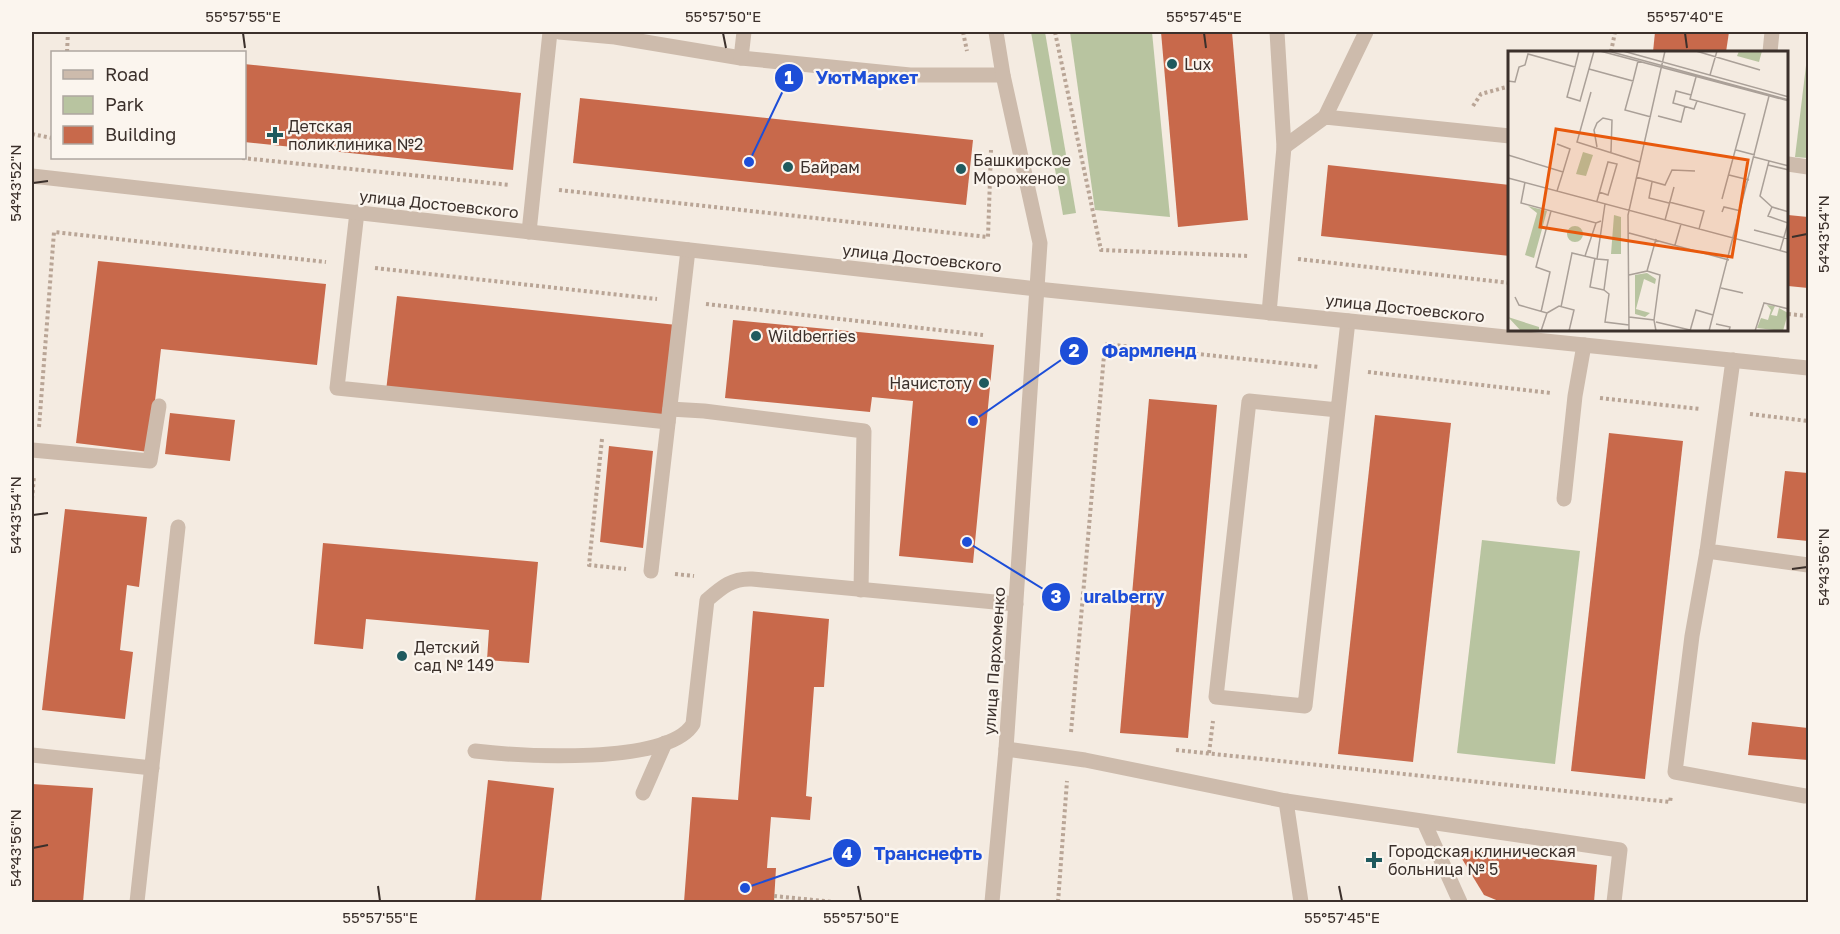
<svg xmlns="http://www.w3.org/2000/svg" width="1840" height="934" font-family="'Golos Text',sans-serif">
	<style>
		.green { fill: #b8c4a0 }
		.building { fill: #c8694b }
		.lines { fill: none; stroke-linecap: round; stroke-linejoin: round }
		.path { stroke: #b9a596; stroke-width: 4; stroke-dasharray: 3 3; stroke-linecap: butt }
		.service { stroke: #cdbbac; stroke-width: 15 }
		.minor { stroke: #cdbbac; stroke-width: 15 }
		.tertiary { stroke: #cdbbac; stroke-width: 15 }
		.ticks { fill: none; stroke: #3b302b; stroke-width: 2 }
		.poi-dot { fill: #1f5a5e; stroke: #fbf5ee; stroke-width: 2 }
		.labels { text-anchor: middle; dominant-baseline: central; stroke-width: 4.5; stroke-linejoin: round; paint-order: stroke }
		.poi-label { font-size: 16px; fill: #3b302b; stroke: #fbf5ee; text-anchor: start }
		.street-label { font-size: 16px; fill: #3b302b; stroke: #fbf5ee }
		.inset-road { fill: none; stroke: #aaa098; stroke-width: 1.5 }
		.view { fill: #e8590c; fill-opacity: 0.15; stroke: #e8590c; stroke-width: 3 }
		.inset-edge { fill: none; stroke: #3b302b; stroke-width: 3 }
		.leader { fill: none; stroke: #1d4ed8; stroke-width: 2 }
		.callout-dot { fill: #1d4ed8; stroke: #fbf5ee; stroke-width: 2 }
		.mark-label { font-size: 18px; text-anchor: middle; font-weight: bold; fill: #fff }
		.callout-label { font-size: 18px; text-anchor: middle; font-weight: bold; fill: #1d4ed8; stroke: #fbf5ee; stroke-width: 4.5; stroke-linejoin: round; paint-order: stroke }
		.neatline { fill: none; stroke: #3b302b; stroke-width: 2 }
		.ticks-label { font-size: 15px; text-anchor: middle; fill: #3b302b }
	</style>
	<rect width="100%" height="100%" fill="#f4ebe1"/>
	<!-- green -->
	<g class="green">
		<path d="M1031,32H1045L1076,213L1063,215Z"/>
		<path d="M1070,32H1152L1170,217L1095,210Z"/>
		<path d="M1808,49V158L1795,157Z"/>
		<path d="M1482,540L1580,551L1555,764L1457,753Z"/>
	</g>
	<!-- building -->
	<g class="building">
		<path d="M1161,32H1232L1248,220L1178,227Z"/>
		<path d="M1655,32H1729L1726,52H1653Z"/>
		<path d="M244,64L521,93L513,170L244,142Z"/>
		<path d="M580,98L973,140L966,205L573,163Z"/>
		<path d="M1328,165L1510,185V256L1321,236Z"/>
		<path d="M1788,215L1808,217V288L1788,286Z"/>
		<path d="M98,261L326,284L317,365L161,349L149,452L76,443Z"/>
		<path d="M397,296L677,325L667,420L386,391Z"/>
		<path d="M733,320L994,345L973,563L899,556L913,401L872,397L870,412L725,398Z"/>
		<path d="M1149,399L1217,405L1188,738L1120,733Z"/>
		<path d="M170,413L235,420L230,461L165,454Z"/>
		<path d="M1375,415L1451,423L1413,762L1338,754Z"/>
		<path d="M1609,433L1683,441L1645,779L1571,771Z"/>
		<path d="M609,446L653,451L643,548L600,542Z"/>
		<path d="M1785,471L1808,473V541L1777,538Z"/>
		<path d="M65,509L147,517L139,587L127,585L120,650L133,652L125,719L42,710Z"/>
		<path d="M323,543L538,562L529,663L487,660L489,630L366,619L363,649L314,644Z"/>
		<path d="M753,611L829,619L824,687H814L806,796L812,797L810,820L771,817L767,868H776L774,902H684L692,797L738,800Z"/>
		<path d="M1752,722L1808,728V760L1748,755Z"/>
		<path d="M488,780L554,788L541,902H475Z"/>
		<path d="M32,784L93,788L83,902H32Z"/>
		<path d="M1456,849L1597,865L1594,902H1501L1484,895Z"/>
	</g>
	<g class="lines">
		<!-- path -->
		<g class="path">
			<path d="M963,32L967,51"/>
			<path d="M1055,32L1101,250L1249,256"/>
			<path d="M67,52L68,32"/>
			<path d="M1611,52L1615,32"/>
			<path d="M1473,106L1481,94L1510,86"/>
			<path d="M32,134L52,138"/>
			<path d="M242,158L510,185"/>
			<path d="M559,190L988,237L991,150"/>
			<path d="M1298,259L1510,283"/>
			<path d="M375,268L657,299"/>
			<path d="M706,304L983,335"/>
			<path d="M1788,314L1808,316"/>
			<path d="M1368,372L1551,393"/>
			<path d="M1600,398L1700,409"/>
			<path d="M1750,414L1808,421"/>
			<path d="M39,427L54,232L326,262"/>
			<path d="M602,439L589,565L626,569"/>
			<path d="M32,499L34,476"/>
			<path d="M675,574L694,576"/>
			<path d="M1071,732L1105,344L1319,367"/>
			<path d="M1176,750L1670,802L1671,796"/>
			<path d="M1209,753L1213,721"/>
			<path d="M774,896L834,902"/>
			<path d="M1058,902L1067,781"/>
		</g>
		<!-- service -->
		<g class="service">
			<path d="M559,32L615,37L741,58L910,75H1003"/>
			<path d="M1770,52L1772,32"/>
			<path d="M741,58L744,32"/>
			<path d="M1325,117L1366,32"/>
			<path d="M1284,147L1325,117L1510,136"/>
			<path d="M1788,164L1808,167"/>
			<path d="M357,212L337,388L668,422"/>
			<path d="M529,232L550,32"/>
			<path d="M1269,313L1284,147L1277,32"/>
			<path d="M1733,360L1707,551L1808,565"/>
			<path d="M670,409L704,411L864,431L861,590"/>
			<path d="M1338,410L1249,401L1216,697L1305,706L1348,321"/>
			<path d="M32,450L150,461L159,406"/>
			<path d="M1564,499L1575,396L1584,345"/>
			<path d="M1707,551L1692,636L1675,772L1805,796"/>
			<path d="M651,571L688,250"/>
			<path d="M1006,749L1085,760L1286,801L1620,850L1614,902"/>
			<path d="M475,751C519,756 668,766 693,724L707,600C722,587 732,578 752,579L1016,604"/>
			<path d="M32,755L152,768"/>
			<path d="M643,793L665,743"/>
			<path d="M1286,801L1301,902"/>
			<path d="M1424,822L1460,902"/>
			<path d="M137,902L178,527"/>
		</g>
		<!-- minor -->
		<path class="minor" d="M32,176L1037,289"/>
		<!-- tertiary -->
		<g class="tertiary">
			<path d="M1037,289L1808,368"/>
			<path d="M992,902L1006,749L1040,243L1003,75L996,32"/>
		</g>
	</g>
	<!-- ticks -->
	<path class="ticks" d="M243,33L245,48M723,33L726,48M1204,33L1206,48M1685,33L1687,48M33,183L48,181M1792,237L1807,234M33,515L48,513M1792,569L1807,567M33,848L48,845M378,886L380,901M858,886L861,901M1339,886L1342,901"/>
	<!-- markers -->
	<g class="poi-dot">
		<circle cx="1172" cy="64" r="6"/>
		<path d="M272 126h6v6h6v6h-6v6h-6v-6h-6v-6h6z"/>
		<circle cx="788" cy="167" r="6"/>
		<circle cx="961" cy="169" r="6"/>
		<circle cx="756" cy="336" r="6"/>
		<circle cx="984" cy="383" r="6"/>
		<circle cx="402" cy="656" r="6"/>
		<path d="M1371 851h6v6h6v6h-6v6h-6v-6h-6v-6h6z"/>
	</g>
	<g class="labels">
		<!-- poi labels -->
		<g class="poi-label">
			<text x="1184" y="64">Lux</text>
			<text x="288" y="126">Детская<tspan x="288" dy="18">поликлиника №2</tspan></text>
			<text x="973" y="160">Башкирское<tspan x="973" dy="18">Мороженое</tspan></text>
			<text x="800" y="167">Байрам</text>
			<text x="768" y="336">Wildberries</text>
			<text x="972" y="383" text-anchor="end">Начистоту</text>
			<text x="414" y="647">Детский<tspan x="414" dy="18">сад № 149</tspan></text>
			<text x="1388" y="851">Городская клиническая<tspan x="1388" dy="18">больница № 5</tspan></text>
		</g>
		<!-- street labels -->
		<g class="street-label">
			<text transform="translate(439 204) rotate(6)">улица Достоевского</text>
			<text transform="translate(922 258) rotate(6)">улица Достоевского</text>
			<text transform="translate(1405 308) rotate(6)">улица Достоевского</text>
			<text transform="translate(994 661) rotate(-86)">улица Пархоменко</text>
		</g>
	</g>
	<!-- overview -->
	<g transform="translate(1508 51)">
		<rect width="280" height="280" fill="#f4ebe1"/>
		<path d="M231,0H254L251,11L229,5ZM75,101L85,104L78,125L68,123ZM20,155L39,160L26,207L17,204L29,162ZM106,164L113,166V203H103ZM59 183a8 8 0 1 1 16 0a8 8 0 1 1-16 0ZM139,222L148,228L147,233L136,228L128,258L142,262L137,266L127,263V224ZM259,254L267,255L263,264L269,265L271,257L280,262L275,280L249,277L253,267L260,269L263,259ZM0,266L31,276V280H13Z" fill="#b8c4a0"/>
		<path class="inset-road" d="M92,0L281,50M100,0L281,49M115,0L281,46M188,0L252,19M67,16L59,46L72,50L86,0M81,18L125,30L130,10M202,24L209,0M188,26L182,48L237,63L214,148M0,30L7,31L11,16L17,14L20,3L67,16L71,0M125,30L117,59L143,66M83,41L69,91L132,111M183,44L168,40L165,52L186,58L189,50M150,65L173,71L177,55M49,93L62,98L55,121M89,96L86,79L89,72L95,67L104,69L103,101M228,99L247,104M0,104L55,121L49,140M246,106L281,115M261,110L252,145L264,156M260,114L281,119M221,124L241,129M128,126L157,134L164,119L187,120M0,127L281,202M17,131L13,152L88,172L93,170M144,131L141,147L161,152M89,150L100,111L109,113L100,144L91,141M161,151L196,160L191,178M97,153L89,208L100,209L96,239L101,243L97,271L121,274M214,161L216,156L233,160M157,169L166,136M246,179L281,188M121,182L221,209M167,194L173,173M272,200L280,172L260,165L264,156L281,161M77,205L88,172M87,207L82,236L96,239M139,220L152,224L146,269M121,224L139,220L148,188M213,237L235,242M7,246L11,254L39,262L33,280M53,256L64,202L89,208M33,261L42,221L28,216L43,160M39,262L51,255L66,259L61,280M121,266L146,269L148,280M148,271L182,279M208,273L222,276L221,280M121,280L120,164L157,0M182,280L188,259L205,264M201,280L261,45M247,280L256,252L281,258"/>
		<path class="view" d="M48,78L240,109L224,206L32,176Z"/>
		<rect width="280" height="280" class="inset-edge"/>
	</g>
	<!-- callouts -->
	<path class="leader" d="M749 162L789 78M973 421L1074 351M967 542L1056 597M745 888L847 853"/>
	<g class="callout-dot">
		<circle cx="749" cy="162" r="6"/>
		<circle cx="973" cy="421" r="6"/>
		<circle cx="967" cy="542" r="6"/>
		<circle cx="745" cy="888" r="6"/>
		<circle cx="789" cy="78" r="15"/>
		<circle cx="1074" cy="351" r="15"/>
		<circle cx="1056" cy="597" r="15"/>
		<circle cx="847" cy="853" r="15"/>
	</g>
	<g class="mark-label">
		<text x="789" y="84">1</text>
		<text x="1074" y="357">2</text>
		<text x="1056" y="603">3</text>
		<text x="847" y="860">4</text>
	</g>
	<g class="callout-label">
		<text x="867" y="84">УютМаркет</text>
		<text x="1149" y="357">Фармленд</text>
		<text x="1124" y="603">uralberry</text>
		<text x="928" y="860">Транснефть</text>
	</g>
	<!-- border -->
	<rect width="1840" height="934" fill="none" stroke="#fbf5ee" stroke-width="66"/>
	<!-- legend -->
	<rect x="51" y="51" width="195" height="108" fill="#fbf5ee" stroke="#aea6a0" stroke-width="1.5"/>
	<rect x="63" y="70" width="30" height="9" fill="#cdbbac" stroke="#aea6a0" stroke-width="1.5"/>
	<text x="105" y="81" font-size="18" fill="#3b302b">Road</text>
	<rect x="63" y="96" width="30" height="18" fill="#b8c4a0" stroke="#aea6a0" stroke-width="1.5"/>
	<text x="105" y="111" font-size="18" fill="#3b302b">Park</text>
	<rect x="63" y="126" width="30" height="18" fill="#c8694b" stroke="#aea6a0" stroke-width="1.5"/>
	<text x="105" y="141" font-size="18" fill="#3b302b">Building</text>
	<rect x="33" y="33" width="1774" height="868" class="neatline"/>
	<g class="ticks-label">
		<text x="243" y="22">55°57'55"E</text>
		<text x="723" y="22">55°57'50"E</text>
		<text x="1204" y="22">55°57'45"E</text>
		<text x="1685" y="22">55°57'40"E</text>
		<text transform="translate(16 183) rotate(-90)" y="5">54°43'52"N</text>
		<text transform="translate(1824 234) rotate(-90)" y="5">54°43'54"N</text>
		<text transform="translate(16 515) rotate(-90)" y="5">54°43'54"N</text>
		<text transform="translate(1824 567) rotate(-90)" y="5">54°43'56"N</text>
		<text transform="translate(16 848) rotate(-90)" y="5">54°43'56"N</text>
		<text x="380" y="923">55°57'55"E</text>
		<text x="861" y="923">55°57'50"E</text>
		<text x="1342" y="923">55°57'45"E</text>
	</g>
</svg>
